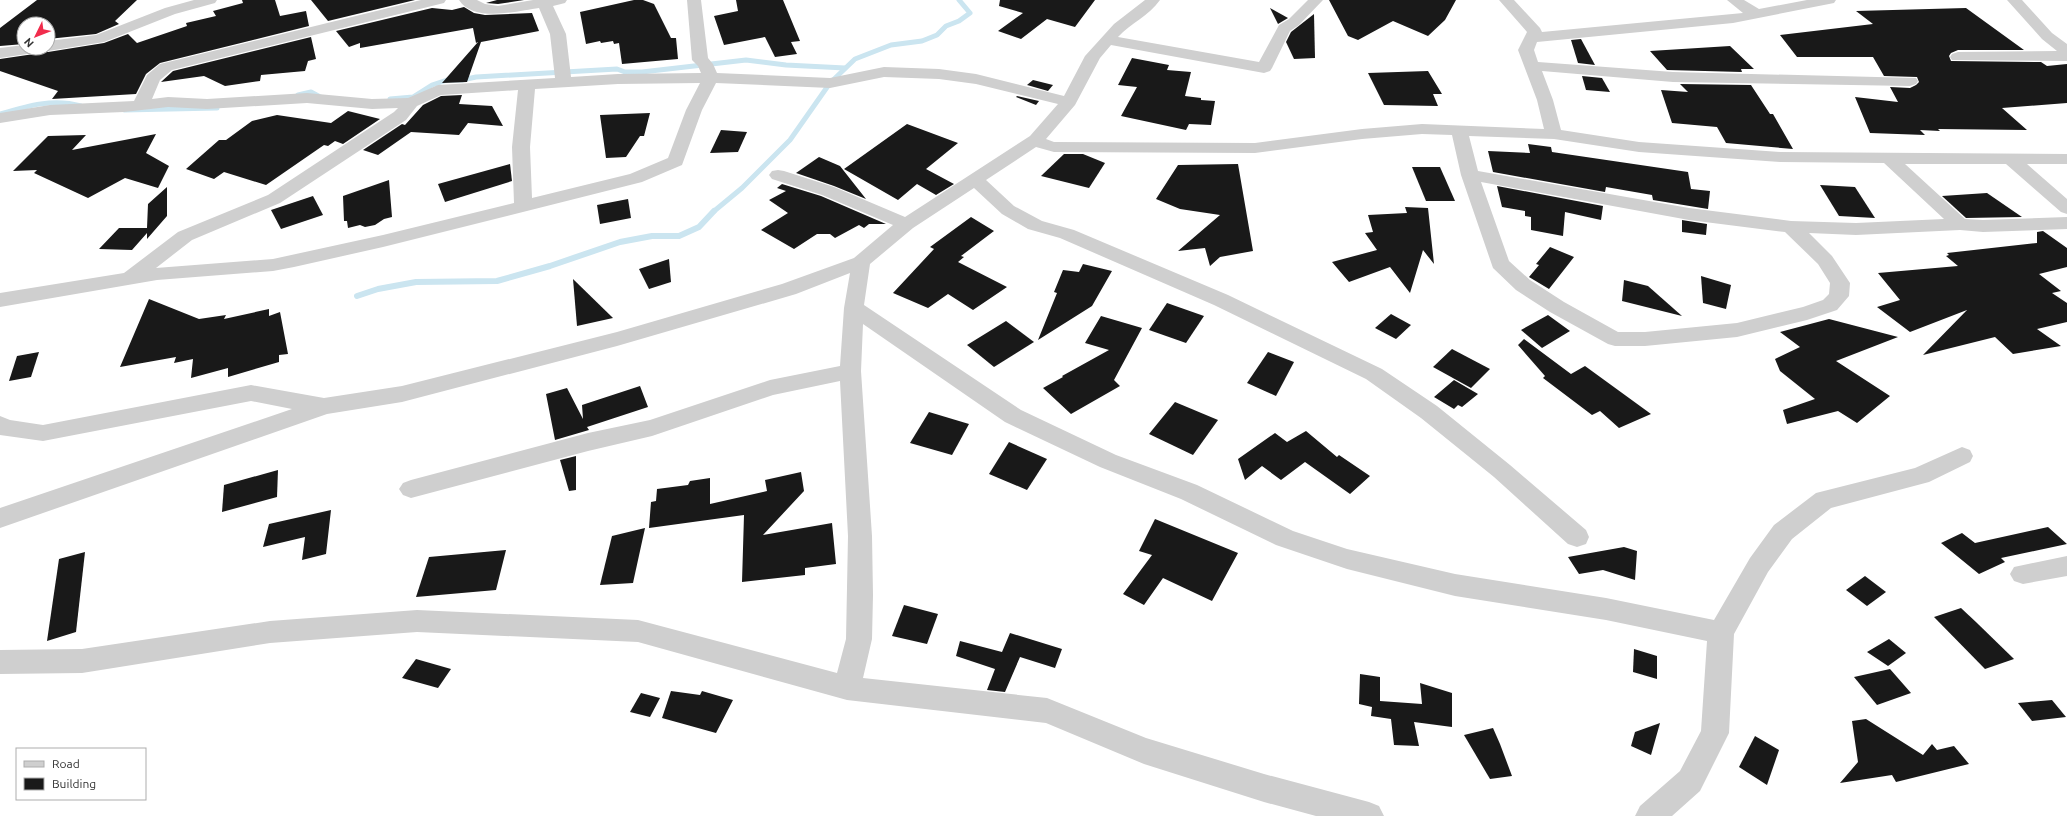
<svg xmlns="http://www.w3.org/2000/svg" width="2067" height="816" font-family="Ubuntu,sans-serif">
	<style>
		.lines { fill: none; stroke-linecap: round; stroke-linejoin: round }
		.stream-far1 { stroke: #cbe5f0; stroke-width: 5 }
		.stream { stroke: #cbe5f0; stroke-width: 6 }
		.building { fill: #191919 }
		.minor { fill: #cfcfcf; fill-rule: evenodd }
	</style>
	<rect width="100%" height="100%" fill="#fff"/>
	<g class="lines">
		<!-- stream-far1 -->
		<g class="stream-far1">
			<path d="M298,95L311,92L322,98"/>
			<path d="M390,99L413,97L432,85L447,80H462L476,77L617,69L625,72H642L746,60L786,65L845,68"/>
			<path d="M124,110L217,108"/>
			<path d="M0,114C27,106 53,98 81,106"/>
			<path d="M713,212L742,188L790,140L830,83L855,59L891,45L922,41L937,35L946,26L959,21L970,13L959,0"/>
		</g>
		<!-- stream -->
		<path class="stream" d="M357,296L378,289L416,282L497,281L550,266L620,242L652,236H679L699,227L714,211"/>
	</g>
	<!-- building -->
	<g class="building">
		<path d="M37,0H137L115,21L119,24L96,34L48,39V24H24V44L0,46V28Z"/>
		<path d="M242,0H275L280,16L306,11L309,26L160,63L146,74L136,94L52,99L58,91L0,71V59L34,54L42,50L48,52L104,43L128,34L137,43L187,26L186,23L216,16L213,11L243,3Z"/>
		<path d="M311,0H415L328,21Z"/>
		<path d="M497,0H524L498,4L486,3Z"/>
		<path d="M634,0H643L654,4L671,38H676L678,59L622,64L619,43L614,44L613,41L601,43L600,41L586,44L580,12Z"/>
		<path d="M736,0H783L800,41L791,42L797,54L775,57L765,37L724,45L714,16L738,11Z"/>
		<path d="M1000,0H1095L1075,27L1047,19L1021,39L998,31L1023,13L999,6Z"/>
		<path d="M1329,0H1456L1445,20L1428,36L1393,21L1358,40L1348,36Z"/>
		<path d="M464,7L474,13L485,15L532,13L539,31L481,42L467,82L442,83L478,42L476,43L473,28L360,48V43L349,47L336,31L432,8L452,10Z"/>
		<path d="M1270,8L1288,18L1278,24Z"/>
		<path d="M1966,8L2024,50H1958L1951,53L1949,56L1951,61L2041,62L2047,66L2067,64V103L2002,108L2027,130L1938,129L1940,131L1920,130L1925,135L1870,133L1855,97L1898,102L1890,87L1910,88L1916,85L1919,82L1917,77L1884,76L1873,57H1797L1780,35L1873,24L1856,11Z"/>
		<path d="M1314,14L1315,58L1294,59L1286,42L1291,32Z"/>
		<path d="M311,37L316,59L308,61L305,71L261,75L260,81L225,86L204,76L161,82L173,71Z"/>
		<path d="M1581,39L1595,65L1578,63L1571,40Z"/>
		<path d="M1730,46L1754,69H1741L1742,72L1667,70L1650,51Z"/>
		<path d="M1132,58L1169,65L1167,70L1191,72L1185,96L1201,98V100L1215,101L1211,125L1189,124L1186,130L1121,116L1137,87L1118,85Z"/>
		<path d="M1428,71L1442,94H1433L1438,106L1384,105L1368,73Z"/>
		<path d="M1582,76L1602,78L1610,92L1586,90Z"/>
		<path d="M1033,80L1053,85L1048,91L1027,85Z"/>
		<path d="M1680,84L1751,85L1770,114H1773L1793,149L1726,143L1717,127L1672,123L1661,90L1688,92Z"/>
		<path d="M462,95L459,104L492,106L503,126L468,123L459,135L411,132L378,155L363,150L402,124L405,125L423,105L441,96Z"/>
		<path d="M1017,96L1039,101L1036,105L1016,97Z"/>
		<path d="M348,111L380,119L343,144L335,141L328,146L324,145L266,185L224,172L214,179L186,169L219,140H226L252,121L277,115L331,123Z"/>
		<path d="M650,113L644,136H640L626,157L606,158L600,115Z"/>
		<path d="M907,124L958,143L926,169L954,184L936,195L917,184L898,200L844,169Z"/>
		<path d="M721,130L747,132L738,152L710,153Z"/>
		<path d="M156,134L146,153L169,166L158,188L125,178L88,198L34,173L37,170L13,171L48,136L86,135L72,150Z"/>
		<path d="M1528,144L1551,147L1552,152L1688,172L1691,189L1710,191L1708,209L1653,200L1652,195L1606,187L1605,192L1493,172L1488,151L1530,153Z"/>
		<path d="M1064,154H1083L1105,163L1089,188L1041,176Z"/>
		<path d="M819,157L840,166L866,199L834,186L796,173Z"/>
		<path d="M510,164L512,181L445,202L438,184Z"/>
		<path d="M1238,164L1253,251L1220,257L1210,266L1205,248L1178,251L1220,215L1180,209L1156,199L1178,165Z"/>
		<path d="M1412,167H1440L1455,201H1426Z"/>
		<path d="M389,180L392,217L384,219L375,225L365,227L360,225L348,228L347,221H344L343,196Z"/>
		<path d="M782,184L821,196L886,224H869L864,228L859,225L835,238L830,234H817L794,249L761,230L788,213L769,200L786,191L777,188Z"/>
		<path d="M1820,185L1855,187L1875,218L1839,216Z"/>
		<path d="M1497,186L1603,206L1601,220L1565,212L1563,236L1531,230V217L1525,216V211L1502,207Z"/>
		<path d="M167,187V216L147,239V233L132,250L99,249L119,228H147L148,204Z"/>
		<path d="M1987,193L2022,217L1966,218L1942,196Z"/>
		<path d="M313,196L323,215L281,229L271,210Z"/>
		<path d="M628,199L631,218L600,224L597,205Z"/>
		<path d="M1405,207L1428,208L1434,264L1423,250L1410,293L1390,267L1349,282L1332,262L1377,250L1365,233L1373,232L1368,215L1407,213Z"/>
		<path d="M971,217L994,231L961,256L964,257L958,262L1007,287L973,310L948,294L928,308L893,293L934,249L930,247Z"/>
		<path d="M1682,220L1707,224L1706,235L1682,232Z"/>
		<path d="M2043,231L2067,248V267L2039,274L2061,291L2052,293L2067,303V322L2037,329L2061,346L2013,354L1995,337L1923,355L1967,310L1910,332L1877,307L1900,300L1878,273L1958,266L1946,256L1949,255L1947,253L2037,243V232Z"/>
		<path d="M1550,247L1574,257L1549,289L1529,277L1539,265L1536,264Z"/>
		<path d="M669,259L671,282L649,289L639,269Z"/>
		<path d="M1083,264L1112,271L1092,306L1038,340L1057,293L1054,292L1063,270L1079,272Z"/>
		<path d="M1701,276L1731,285L1726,309L1703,303Z"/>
		<path d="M573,279L613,318L577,326Z"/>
		<path d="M1624,280L1648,286L1682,316L1622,301Z"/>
		<path d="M149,299L199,319L226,315L224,319L269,309V316L280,312L288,354L279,355V362L228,377V368L191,378L193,359L174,363L176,357L120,367Z"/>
		<path d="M1167,303L1204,316L1186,343L1149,330Z"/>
		<path d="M1391,314L1411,325L1396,339L1375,328Z"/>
		<path d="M1548,315L1570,331L1542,348L1521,330Z"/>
		<path d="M1101,316L1142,328L1114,380L1120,386L1071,414L1043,388L1063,377L1062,376L1109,350L1085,343Z"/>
		<path d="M1829,319L1898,337L1836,361L1890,396L1857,423L1838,411L1787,424L1783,410L1815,399L1780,371L1775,359L1800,347L1780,332Z"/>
		<path d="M1006,321L1034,342L994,367L967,345Z"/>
		<path d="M1524,339L1571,374L1585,366L1651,414L1619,428L1600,411L1592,415L1543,378L1545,376L1518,345Z"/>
		<path d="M1452,349L1490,369L1471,388L1433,367Z"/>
		<path d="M39,352L31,377L9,381L17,356Z"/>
		<path d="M1268,352L1294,362L1276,396L1247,383Z"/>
		<path d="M1454,380L1478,394L1462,407L1458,405L1454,409L1434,397Z"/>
		<path d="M640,386L648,407L587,427L589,430L555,440L546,394L567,388L583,419L582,405Z"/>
		<path d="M1175,402L1218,420L1193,455L1149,434Z"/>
		<path d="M929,412L969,424L952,455L910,443Z"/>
		<path d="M1306,431L1337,457L1339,455L1370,476L1350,494L1305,462L1281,480L1262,466L1245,480L1238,459L1275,433L1287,442Z"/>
		<path d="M1009,442L1047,459L1027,490L989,474Z"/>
		<path d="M576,456V490L569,491L560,460Z"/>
		<path d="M278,470L277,497L222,512L224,485Z"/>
		<path d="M801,472L804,491L763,535L832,523L836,564L805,568V575L742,582L744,515L649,528L651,502L656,501L657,489L688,485L690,481L710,478V504L767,491L765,480Z"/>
		<path d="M331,510L326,554L302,560L305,537L263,547L269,524Z"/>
		<path d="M1155,519L1238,553L1212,601L1163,578L1144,605L1123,594L1152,555L1139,551Z"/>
		<path d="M2048,527L2067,544L2001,558L2005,562L1979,574L1941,543L1962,533L1975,543Z"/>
		<path d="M645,528L633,583L600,585L612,536Z"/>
		<path d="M1624,547L1637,551L1635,580L1603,570L1579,574L1568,557Z"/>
		<path d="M506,550L496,590L416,597L429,557Z"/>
		<path d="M85,552L76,632L47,641L59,559Z"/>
		<path d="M1865,576L1886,592L1867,606L1846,590Z"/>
		<path d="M904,605L938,614L927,644L892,636Z"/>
		<path d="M1961,608L1977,623L2014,659L1985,669L1934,617Z"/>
		<path d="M1010,633L1062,649L1055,668L1020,657L1005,692L987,690L995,669L956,656L960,641L1002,652Z"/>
		<path d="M1889,639L1906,653L1888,666L1867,652Z"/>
		<path d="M1634,649L1657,656V679L1633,672Z"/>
		<path d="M416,659L451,669L438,688L402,678Z"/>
		<path d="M1890,669L1911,693L1877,705L1854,677Z"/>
		<path d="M1360,674L1380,677V701L1422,704L1420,683L1452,693V727L1414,722L1419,746L1394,745L1391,719L1371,716L1372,707L1359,704Z"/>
		<path d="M671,691L700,695L702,691L733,700L716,733L662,718Z"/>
		<path d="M641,693L660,698L650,717L630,712Z"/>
		<path d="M2052,700L2066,717L2032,721L2018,703Z"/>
		<path d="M1866,719L1923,755L1932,744L1937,750L1954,746L1969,764L1896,782L1892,775L1840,783L1858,762L1852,721Z"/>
		<path d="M1660,723L1651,755L1631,746L1635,732Z"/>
		<path d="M1493,728L1500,744L1512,776L1490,779L1464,735Z"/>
		<path d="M1755,736L1779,750L1767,785L1739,767Z"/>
	</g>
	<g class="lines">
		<!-- minor -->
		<g class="minor">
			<path d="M194,0H217L215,3L175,14L104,42L48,51L42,48L39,51L34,53L0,58V48L24,45V48H48V41L96,35L165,8Z"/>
			<path d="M421,0H446L444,3L172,70L160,80L152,99L168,97L207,99L307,93L372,99L408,98L438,85L555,78L550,34L539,8C517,11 474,23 459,0H477L485,4L498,6L533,0H567L565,3L553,6L566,34L571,77L618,74L701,73L698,66L692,60L687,0H701L708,58L713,64L717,73L830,78L884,67L939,69L976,74L1064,96L1085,56L1114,24L1145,0H1160C1149,16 1131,23 1118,37L1259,62L1279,25L1289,19L1308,0H1323L1299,25L1290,31L1272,68L1270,71L1264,73L1111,45L1100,58L1075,105L1046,139L1054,142L1255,143L1362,129L1422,124L1544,129L1537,100L1518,50L1527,32L1499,0H1514L1540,28L1542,32L1743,13L1727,0H1744L1759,9L1807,0H1836L1834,3L1829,4L1733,23L1537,42L1534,50L1538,62L1673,72L1916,78L1918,81L1916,84L1910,86L1673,82L1542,71L1553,100L1561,130L1639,142L1780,152L2067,154V164H2027L2067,199V214L2061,212L2006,164H1905L1965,219L1983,220L2067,217V229L1983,232L1960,230L1856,235L1809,233L1832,256L1850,283L1849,296L1837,310L1807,320L1737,337L1645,346H1615L1608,344L1550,312L1516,290L1493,268L1461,175L1452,135L1422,134L1362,139L1255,153L1054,152L1036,147L986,180L1014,206L1042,221L1074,230L1228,295L1382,369L1437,406L1510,465L1586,530L1589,537L1586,544L1577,547L1568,544L1494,477L1421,418L1366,379L1214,305L1060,238L1028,229L1002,214L974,188L913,228L870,264L864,305L1021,410L1116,455L1197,485L1293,531L1347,549L1455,574L1606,598L1714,620L1750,558L1774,525L1816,493L1915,468L1962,447L1970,450L1973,456L1970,462L1929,482L1831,508L1792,539L1768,572L1734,634L1729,733L1700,791L1672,816H1635L1640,806L1680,771L1701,731L1707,641L1606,620L1455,596L1347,569L1276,545L1181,499L1100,467L1005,422L863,324L861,371L872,536L873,595L872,639L863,678L1047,698L1146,738L1264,774L1369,802L1379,806L1384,816H1316L1264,802L1144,764L1046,723L847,700L638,642L417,632L270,643L82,673L0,674V650L82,649L270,621L417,610L638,620L837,673L846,639L848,536L840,381L773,395L652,436L588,451L411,498L403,495L399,489L403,483L411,480L588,433L650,420L770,380L840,366L844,308L850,273L796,294L617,346L402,402L327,414L0,528V508L292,409L251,401L43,441L0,435V416L10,420L43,425L251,385L324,398L402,386L617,332L782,284L854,258L893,225L822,195L772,179L769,175L772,171L778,170L784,171L834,187L905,217L1030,136L1058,104L976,84L939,79L884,77L830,88L716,83L702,110L682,165L642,182L383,247L294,267L273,271L157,280L0,307V293L124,273L178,232L268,195L394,112L398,108L372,109L307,103L207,109L168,107L124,112L50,115L0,123V113L50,105L134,101L147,75L160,64ZM700,83L686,110L668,158L630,174L532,198L530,147L535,89L618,84ZM518,90L512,147L514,203L383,235L273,259L156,268L192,240L280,203L406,120L417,106L441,95ZM1469,136L1554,139L1639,152L1780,162L1884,163L1944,219L1856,223L1791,221L1689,208L1478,171ZM1481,182L1689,220L1785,232L1818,264L1830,283L1829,294L1823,300L1803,307L1737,323L1645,332H1618L1564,302L1530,280L1509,261Z"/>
			<path d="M2007,0H2022L2052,33L2067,44V61L1952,60L1950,57L1952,54L1958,52L2057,51L2042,39Z"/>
			<path d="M2067,556V576L2023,584L2014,581L2010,574L2014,567Z"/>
		</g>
	</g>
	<!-- legend -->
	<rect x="16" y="748" width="130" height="52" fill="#ffffff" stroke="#adadad"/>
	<rect x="24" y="761" width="20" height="6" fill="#cfcfcf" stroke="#adadad"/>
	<text x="52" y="768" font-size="12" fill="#323232">Road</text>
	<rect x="24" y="778" width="20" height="12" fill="#191919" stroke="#adadad"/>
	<text x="52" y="788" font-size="12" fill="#323232">Building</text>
	<!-- north arrow -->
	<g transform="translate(36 36) rotate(227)"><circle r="19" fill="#ffffff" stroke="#adadad"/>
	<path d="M0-3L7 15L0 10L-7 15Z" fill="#f12c4c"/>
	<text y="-6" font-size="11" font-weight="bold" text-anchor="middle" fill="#323232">N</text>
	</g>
</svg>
